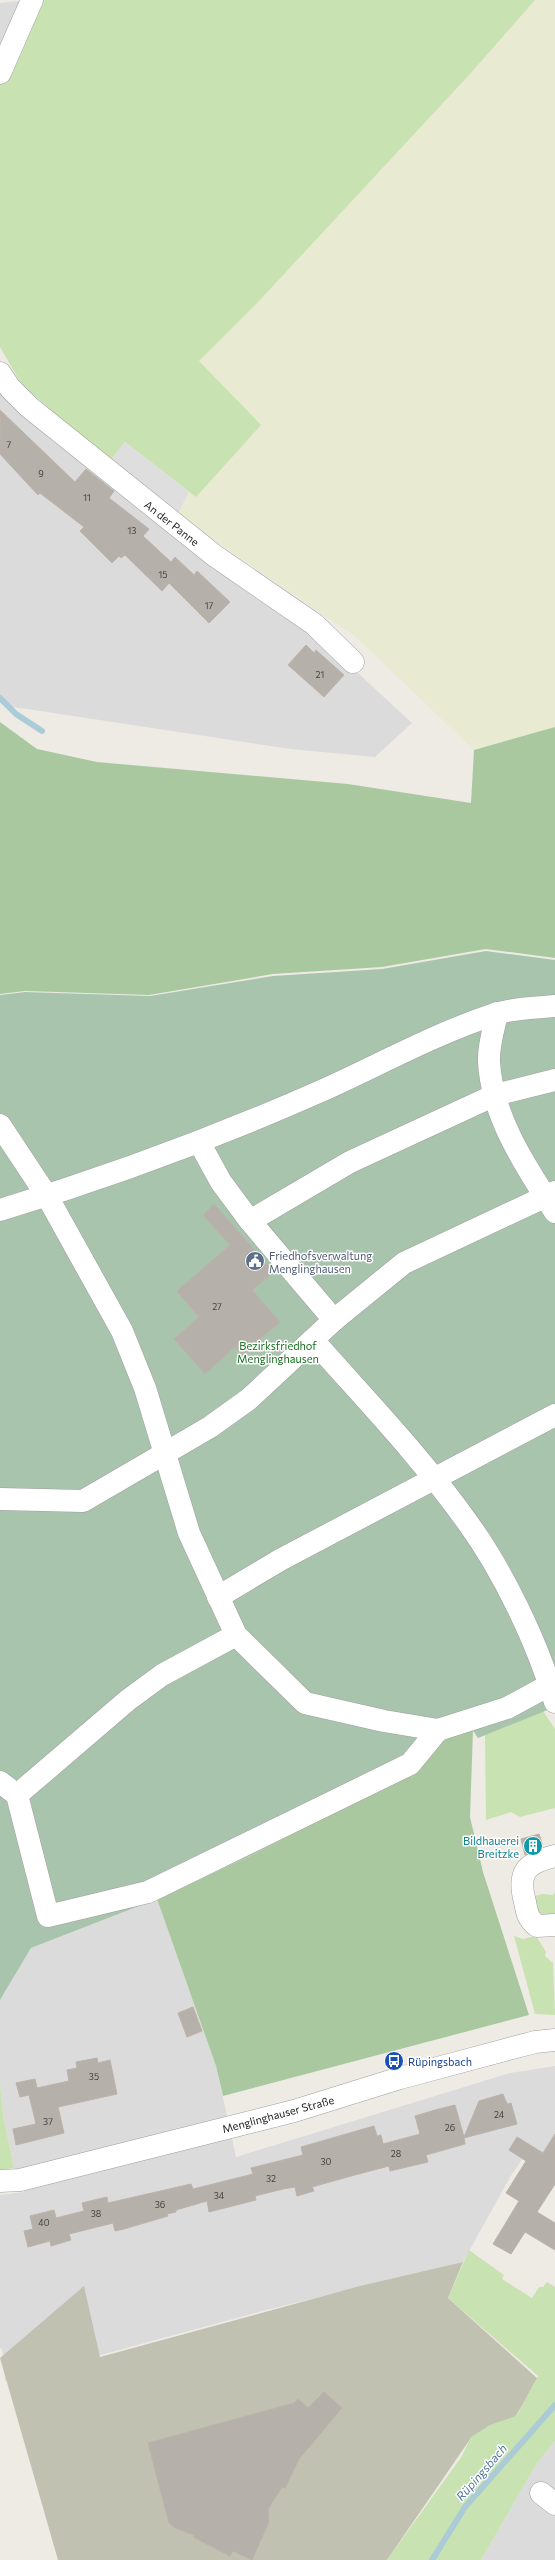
<svg xmlns="http://www.w3.org/2000/svg" width="555" height="2560" font-family="Commissioner,sans-serif">
	<style>
		.residential { fill: #dcdbdb }
		.construction { fill: #c1c1b2 }
		.farmland { fill: #e8ead2 }
		.grass { fill: #c8e2b1 }
		.forest { fill: #aac89f }
		.cemetery { fill: #a9c4ad }
		.parking { fill: #dedede }
		.lines { fill: none; stroke-linecap: round; stroke-linejoin: round }
		.stream { stroke: #abcbd6; stroke-width: 6 }
		.building { fill: #b6b0ab; stroke: #bdb2a9 }
		.minor-casing { stroke: #9f9f9f; stroke-width: 23 }
		.minor { stroke: #fff; stroke-width: 22 }
		.labels { text-anchor: middle; dominant-baseline: central; stroke-width: 3; stroke-linejoin: round; paint-order: stroke }
		.number-label { font-size: 9px; fill: #444241 }
		.street-label { font-size: 11px; fill: #1e1e1e; stroke: #fff }
		.service-label { font-size: 11px; fill: #4e5e75; stroke: #fff; text-anchor: start }
		.park-label { font-size: 11px; fill: #196f21; stroke: #fff }
		.culture-label { font-size: 11px; fill: #0d838f; stroke: #fff; text-anchor: end }
		.transit-label { font-size: 11px; fill: #164399; stroke: #fff; text-anchor: start }
		.water-label { font-size: 12px; font-style: italic; fill: #53769b; stroke: #fff }
	</style>
	<rect width="100%" height="100%" fill="#eeebe5"/>
	<!-- residential -->
	<g class="residential">
		<path d="M29,0L0,73V3Z"/>
		<path d="M0,394L209,561L306,625L412,723L375,757L290,749L7,706L0,700Z"/>
		<path d="M157,1899L216,2066L236,2157L510,2073L555,2066V2163L530,2147L509,2179L463,2262L270,2309L5,2381L2,2348L0,2349V2195L24,2192L14,2168L3,2115L0,2083V2000L31,1948Z"/>
		<path d="M555,2441V2560H481L537,2463Z"/>
	</g>
	<!-- construction -->
	<path class="construction" d="M463,2262L448,2298L538,2379L515,2417L471,2438L387,2560H58L0,2358L84,2286L100,2357L360,2286Z"/>
	<!-- farmland -->
	<path class="farmland" d="M535,0H555V727L474,750L356,637L177,515L189,492L196,497L199,361L259,301L469,75Z"/>
	<!-- grass -->
	<g class="grass">
		<path d="M32,0H535L469,75L259,301L199,361L261,425L196,497L125,442L110,461L22,385L0,347V73Z"/>
		<path d="M541,1708L555,1729V1808L520,1817L511,1812L486,1820L485,1735Z"/>
		<path d="M555,1892V1918L540,1920L530,1897L543,1894L553,1895Z"/>
		<path d="M514,1936L523,1939L536,1936L546,1952L545,1956L553,1963L555,2015L535,2014Z"/>
		<path d="M0,2083L3,2115L14,2168L0,2170Z"/>
		<path d="M469,2250L504,2275L502,2279L532,2298L539,2287H543L547,2282L555,2287V2441L537,2463L481,2560H387L462,2456L471,2437L490,2425L516,2416L538,2376L448,2298Z"/>
	</g>
	<!-- forest -->
	<g class="forest">
		<path d="M0,722L37,749L97,762L348,784L471,803L474,750L555,727V958L486,949L382,967L273,974L149,995L25,991L0,994Z"/>
		<path d="M473,1730L470,1817L483,1872L529,2015L223,2096L216,2066L157,1899L252,1855L410,1771L446,1733Z"/>
	</g>
	<!-- cemetery -->
	<path class="cemetery" d="M486,951L555,960V1707L478,1738L472,1729L446,1733L410,1771L252,1855L157,1899L31,1948L0,2000V995L25,992L150,996L273,976L382,969Z"/>
	<!-- parking -->
	<path class="parking" d="M125,442L189,492L177,515L110,461Z"/>
	<g class="lines">
		<!-- stream -->
		<g class="stream">
			<path d="M0,698L16,714L42,731"/>
			<path d="M432,2560L465,2507L555,2405"/>
		</g>
	</g>
	<!-- building -->
	<g class="building">
		<path d="M0,410L75,482L86,469L114,491L109,498L149,529L143,536L171,562L175,557L194,575L197,571L230,602L209,623L169,583L162,591L125,555L121,558L119,556L112,563L80,531L84,527L40,493L38,495L0,454Z"/>
		<path d="M306,645L314,653L316,650L344,675L324,697L288,665Z"/>
		<path d="M214,1204L274,1272L252,1290L280,1322L242,1354L235,1347L205,1374L174,1339L199,1317L177,1291L230,1245L203,1215Z"/>
		<path d="M539,1834L543,1846L525,1855L521,1839Z"/>
		<path d="M193,2007L202,2031L187,2037L178,2013Z"/>
		<path d="M97,2058L98,2063L110,2060L117,2094L58,2107L64,2133L16,2145L13,2129L36,2124L29,2095L20,2097L16,2083L35,2079L37,2088L69,2081L67,2070L77,2068L76,2062Z"/>
		<path d="M503,2094L507,2104L511,2103L517,2124L464,2138L465,2144L426,2155L428,2162L390,2171L389,2166L351,2176L312,2187L314,2191L297,2196L295,2187L283,2189L255,2196L256,2200L209,2212L207,2201L176,2210V2212L167,2214L168,2216L124,2229L115,2231L113,2223L69,2234L71,2240L51,2246L50,2241L28,2247L24,2231L33,2229L30,2216L54,2210L56,2218L84,2211L82,2203L107,2197L108,2203L191,2184L193,2189L253,2174L251,2168L303,2155L301,2147L374,2126L377,2136L381,2135L383,2144L420,2134L415,2116L435,2110L455,2105L464,2137L479,2101Z"/>
		<path d="M555,2134V2184L537,2212L555,2223V2250L525,2232L511,2254L493,2244L519,2201L506,2193L526,2161L509,2150L517,2137L543,2153Z"/>
		<path d="M324,2392L342,2408L299,2459L285,2488L282,2487L268,2509L269,2522L252,2560L233,2551L230,2556L193,2537L194,2535L175,2528L169,2523L148,2443L294,2403L298,2399L308,2408Z"/>
	</g>
	<g class="lines">
		<defs>
			<g id="minor">
				<path d="M0,73L32,0"/>
				<path d="M0,373L10,388L29,407L215,556L314,624L353,662"/>
				<path d="M497,1013C494,1028 488,1047 489,1062C492,1117 526,1167 555,1212"/>
				<path d="M0,1125L47,1196L122,1331L145,1388L189,1533L236,1635L305,1703L384,1721L438,1730L507,1708L555,1682"/>
				<path d="M199,1142L221,1182L250,1221L334,1320"/>
				<path d="M0,1210C109,1177 217,1137 321,1091C379,1065 434,1034 495,1014C513,1008 536,1008 555,1006"/>
				<path d="M250,1221L350,1162L495,1095L555,1080"/>
				<path d="M313,1340C366,1400 422,1458 468,1523C504,1573 537,1642 555,1702"/>
				<path d="M0,1499L83,1501L210,1427L249,1399L334,1320L404,1263L555,1192"/>
				<path d="M218,1597L280,1560L555,1415"/>
				<path d="M0,1782L17,1795L48,1916L148,1892L410,1764L438,1730"/>
				<path d="M17,1795L128,1700L162,1675L236,1635"/>
				<path d="M555,1856C526,1863 517,1872 525,1902C527,1913 528,1919 537,1926L555,1925"/>
				<path d="M0,2181L20,2180L294,2111L400,2078L535,2042L555,2040"/>
				<path d="M541,2493L555,2504"/>
			</g>
		</defs>
		<!-- minor casing -->
		<use href="#minor" class="minor-casing"/>
		<!-- minor -->
		<use href="#minor" class="minor"/>
	</g>
	<!-- icons -->
	<defs>
		<symbol id="civic-disc" viewBox="-11 -11 22 22"><circle r="9.5" fill="#5c6f8a" stroke="#fff"/><path d="M-.6-6.5H3V-4.5H.6V-3L4-1V1h2V6H-6V1h2V-1L-.6-3ZM-1.2 2.5V6h2.4V2.5Z" fill="#fff"/></symbol>
		<symbol id="building-disc" viewBox="-11 -11 22 22"><circle r="9.5" fill="#0f9aa8" stroke="#fff"/><path d="M-4-6H4V6H1V3H-1V6H-4ZM-2.5-4.3h1.7v1.8h-1.7ZM.8-4.3h1.7v1.8H.8ZM-2.5-1h1.7V.8h-1.7ZM.8-1h1.7V.8H.8Z" fill="#fff"/></symbol>
		<symbol id="bus-disc" viewBox="-11 -11 22 22"><circle r="9.5" fill="#1a4fb4" stroke="#fff"/><path d="M-5-6H5V4H4V6H2V4H-2V6H-4V4H-5ZM-3.5-4V0h7V-4ZM-3.5 1.2v1.5H-2V1.2ZM2 1.2v1.5H3.5V1.2Z" fill="#fff"/></symbol>
	</defs>
	<g fill-rule="evenodd">
		<use href="#civic-disc" x="244" y="1250" width="22" height="22"/>
		<use href="#building-disc" x="522" y="1835" width="22" height="22"/>
		<use href="#bus-disc" x="383" y="2050" width="22" height="22"/>
	</g>
	<g class="labels">
		<!-- number labels -->
		<g class="number-label">
			<text x="9" y="444">7</text>
			<text x="41" y="473">9</text>
			<text x="87" y="497">11</text>
			<text x="132" y="530">13</text>
			<text x="163" y="574">15</text>
			<text x="209" y="605">17</text>
			<text x="320" y="674">21</text>
			<text x="217" y="1306">27</text>
			<text x="94" y="2076">35</text>
			<text x="499" y="2114">24</text>
			<text x="48" y="2121">37</text>
			<text x="450" y="2127">26</text>
			<text x="396" y="2153">28</text>
			<text x="326" y="2161">30</text>
			<text x="271" y="2178">32</text>
			<text x="219" y="2195">34</text>
			<text x="160" y="2204">36</text>
			<text x="96" y="2213">38</text>
			<text x="44" y="2222">40</text>
		</g>
		<!-- street labels -->
		<g class="street-label">
			<text transform="translate(172 523) rotate(38)">An der Panne</text>
			<text transform="translate(278 2114) rotate(-15)">Menglinghauser Straße</text>
		</g>
		<!-- service labels -->
		<g class="service-label">
			<text x="269" y="1255">Friedhofsverwaltung<tspan x="269" dy="13">Menglinghausen</tspan></text>
		</g>
		<!-- park labels -->
		<g class="park-label">
			<text x="278" y="1345">Bezirksfriedhof<tspan x="278" dy="13">Menglinghausen</tspan></text>
		</g>
		<!-- culture labels -->
		<g class="culture-label">
			<text x="519" y="1840">Bildhauerei<tspan x="519" dy="13">Breitzke</tspan></text>
		</g>
		<!-- transit labels -->
		<g class="transit-label">
			<text x="408" y="2061">Rüpingsbach</text>
		</g>
		<!-- water labels -->
		<g class="water-label">
			<text transform="translate(481 2472) rotate(-49)">Rüpingsbach</text>
		</g>
	</g>
</svg>
